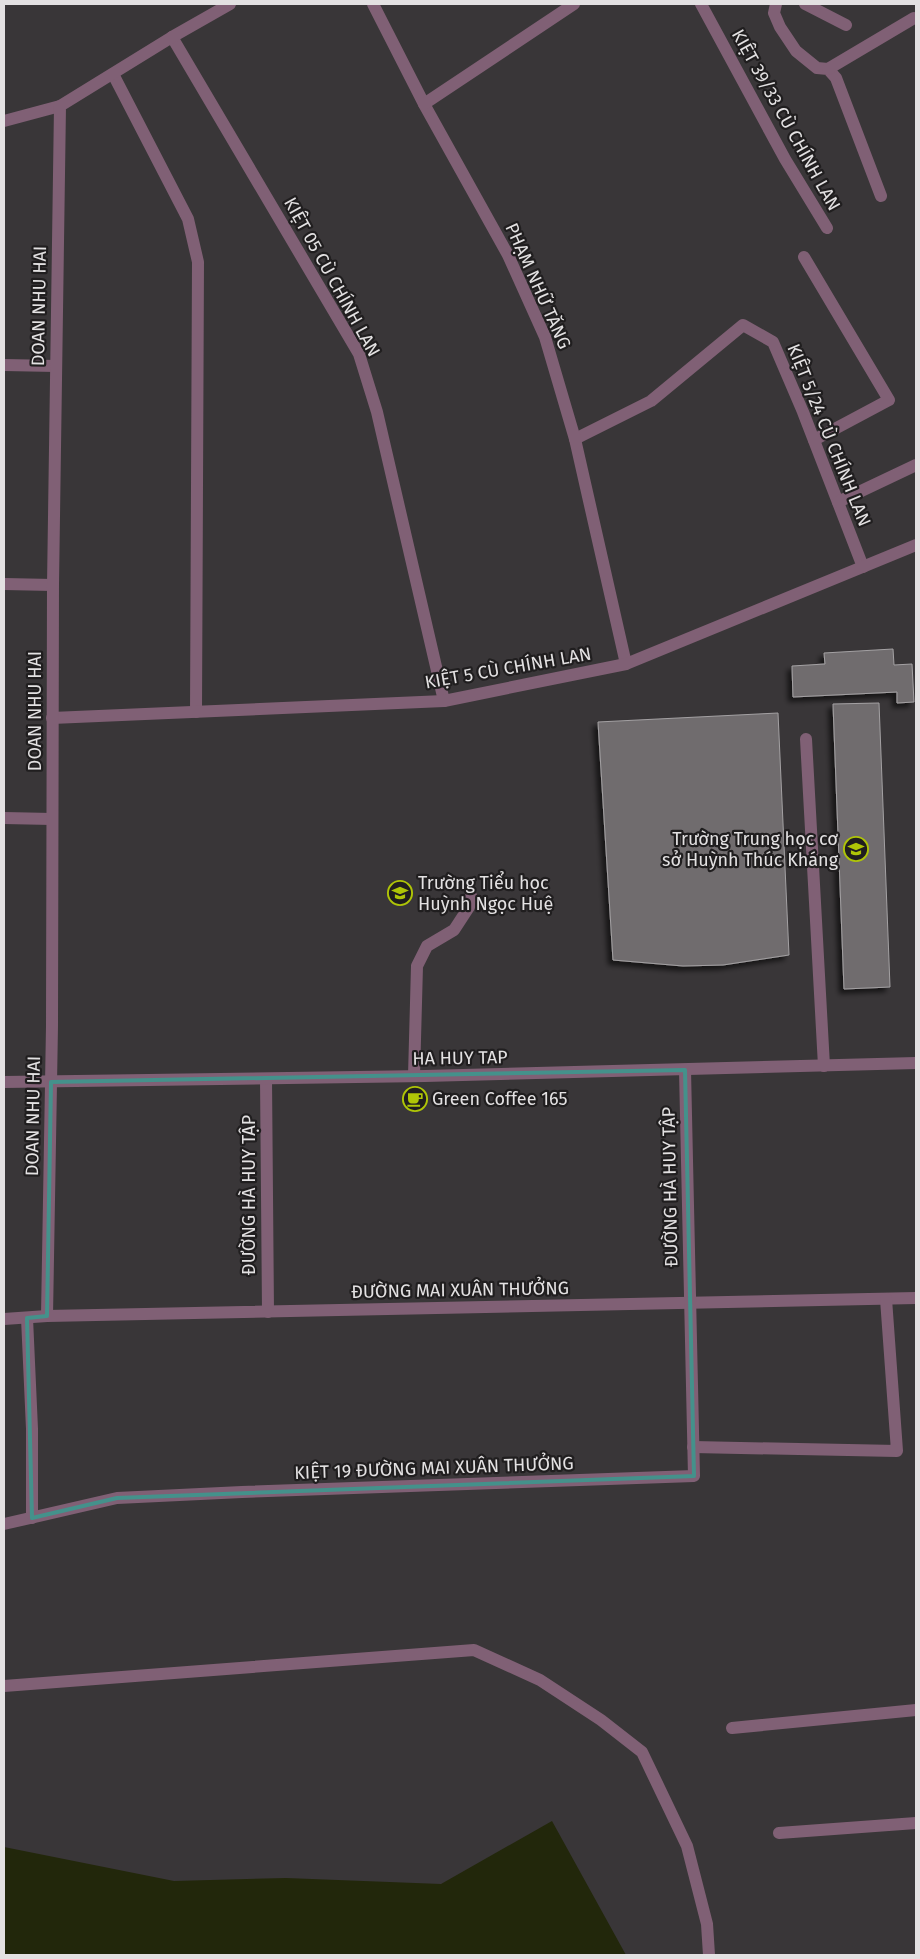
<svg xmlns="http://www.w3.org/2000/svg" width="920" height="1959" font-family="'Fira Sans',sans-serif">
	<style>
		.water { fill: #22270b }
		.building { fill: #6f6c6e; stroke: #a4a1a3; filter: url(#shadow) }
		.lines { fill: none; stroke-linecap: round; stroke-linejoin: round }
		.service { stroke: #806075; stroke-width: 12 }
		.minor { stroke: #806075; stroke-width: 12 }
		.tertiary { stroke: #806075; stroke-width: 12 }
		.marked { fill: none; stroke: #44918b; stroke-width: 4; stroke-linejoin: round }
		.labels { text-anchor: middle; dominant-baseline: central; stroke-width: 4.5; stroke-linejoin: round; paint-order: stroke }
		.street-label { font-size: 18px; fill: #e3e1e2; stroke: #201e1f }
		.poi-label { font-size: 18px; fill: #e3e1e2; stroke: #201e1f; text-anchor: start }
	</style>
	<defs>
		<filter id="shadow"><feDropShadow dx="-4.5" dy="4.5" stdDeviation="2.5" flood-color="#0009"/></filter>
	</defs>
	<rect width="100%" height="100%" fill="#393638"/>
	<!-- water -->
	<path class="water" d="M552,1821L626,1955H4V1847L174,1881L286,1878L441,1884Z"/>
	<!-- building -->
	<g class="building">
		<path d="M893,649L894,665L912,664L914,702L897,703V692L793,697L792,666L825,664L824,653Z"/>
		<path d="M879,703L890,987L844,989L833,704Z"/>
		<path d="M778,713L789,955L723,965L683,966L613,960L598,722Z"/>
	</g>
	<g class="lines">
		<!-- service -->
		<g class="service">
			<path d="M701,4L785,159L827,228"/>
			<path d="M776,4L774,13L780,27L796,51L817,68L828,69L836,78L881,196"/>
			<path d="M805,4L846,25"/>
			<path d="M828,69L914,18"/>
			<path d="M4,121L60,106"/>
			<path d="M804,257L889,400L814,440"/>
			<path d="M575,439L651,401L743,325L773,342L803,412L863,567"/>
			<path d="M838,502L916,465"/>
			<path d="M806,739L824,1066"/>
			<path d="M414,1076L417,966L427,946L454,930L469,907L471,896"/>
			<path d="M732,1728L916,1710"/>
		</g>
		<!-- minor -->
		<g class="minor">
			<path d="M373,4L424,104L508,255L545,337L575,439L626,664"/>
			<path d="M172,37L359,354L377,412L444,701"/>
			<path d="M113,74L188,219L198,262L196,712"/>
			<path d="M424,104L574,4"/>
			<path d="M4,365L56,366"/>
			<path d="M4,584L53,585"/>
			<path d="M52,718L444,701L626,664L916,545"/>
			<path d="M4,818L52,819"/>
			<path d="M266,1079L268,1312"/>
			<path d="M47,1316L52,1026L53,585L60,106L172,37L230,4"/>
			<path d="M27,1318L32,1429V1518"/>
			<path d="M4,1319L47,1316L916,1298"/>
			<path d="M693,1447L897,1451L886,1299"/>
			<path d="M4,1524L117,1498L242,1492L694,1476L685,1070"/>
			<path d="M4,1686L474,1650L540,1680L601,1720L642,1752L687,1846L707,1924L709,1955"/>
			<path d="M779,1833L916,1823"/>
		</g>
		<!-- tertiary -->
		<path class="tertiary" d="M4,1082L425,1076L916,1063"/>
	</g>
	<!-- marked area -->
	<path class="marked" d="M685,1070L694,1476L117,1498L32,1518L27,1318L47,1316L51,1082Z"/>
	<!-- icons -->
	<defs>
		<symbol id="school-ring" viewBox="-11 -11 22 22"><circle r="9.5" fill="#201e1f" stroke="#afc507" stroke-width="1.5"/><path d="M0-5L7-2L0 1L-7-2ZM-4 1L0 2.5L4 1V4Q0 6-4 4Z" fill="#afc507"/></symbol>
		<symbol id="cafe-ring" viewBox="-11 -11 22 22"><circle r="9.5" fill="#201e1f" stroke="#afc507" stroke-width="1.5"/><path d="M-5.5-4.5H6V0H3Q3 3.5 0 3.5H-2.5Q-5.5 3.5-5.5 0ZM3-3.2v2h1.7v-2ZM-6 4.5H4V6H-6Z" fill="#afc507"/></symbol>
	</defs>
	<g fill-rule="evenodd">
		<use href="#school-ring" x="842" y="835" width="28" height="28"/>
		<use href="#school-ring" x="386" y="879" width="28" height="28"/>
		<use href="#cafe-ring" x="401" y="1085" width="28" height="28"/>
	</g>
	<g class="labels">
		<!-- street labels -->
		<g class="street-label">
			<text transform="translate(786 120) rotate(61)">KIỆT 39/33 CÙ CHÍNH LAN</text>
			<text transform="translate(332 277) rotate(61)">KIỆT 05 CÙ CHÍNH LAN</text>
			<text transform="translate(538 286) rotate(66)">PHẠM NHỮ TĂNG</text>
			<text transform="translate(39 306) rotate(-89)">DOAN NHU HAI</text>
			<text transform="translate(829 435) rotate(68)">KIỆT 5/24 CÙ CHÍNH LAN</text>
			<text transform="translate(508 668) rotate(-10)">KIỆT 5 CÙ CHÍNH LAN</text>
			<text transform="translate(35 711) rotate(-90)">DOAN NHU HAI</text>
			<text transform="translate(460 1058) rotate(-1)">HA HUY TAP</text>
			<text transform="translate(33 1116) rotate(-89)">DOAN NHU HAI</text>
			<text transform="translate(670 1187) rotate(-91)">ĐƯỜNG HÀ HUY TẬP</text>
			<text transform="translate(249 1195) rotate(-90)">ĐƯỜNG HÀ HUY TẬP</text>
			<text transform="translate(460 1290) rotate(-1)">ĐƯỜNG MAI XUÂN THƯỞNG</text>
			<text transform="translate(434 1468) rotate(-2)">KIỆT 19 ĐƯỜNG MAI XUÂN THƯỞNG</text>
		</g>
		<!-- poi labels -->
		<g class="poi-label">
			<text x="838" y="839" text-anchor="end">Trường Trung học cơ<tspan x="838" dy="21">sở Huỳnh Thúc Kháng</tspan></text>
			<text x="418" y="883">Trường Tiểu học<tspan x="418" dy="21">Huỳnh Ngọc Huệ</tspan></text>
			<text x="432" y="1099">Green Coffee 165</text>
		</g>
	</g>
	<!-- border -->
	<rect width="920" height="1959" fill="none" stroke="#e3e1e2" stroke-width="10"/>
</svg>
